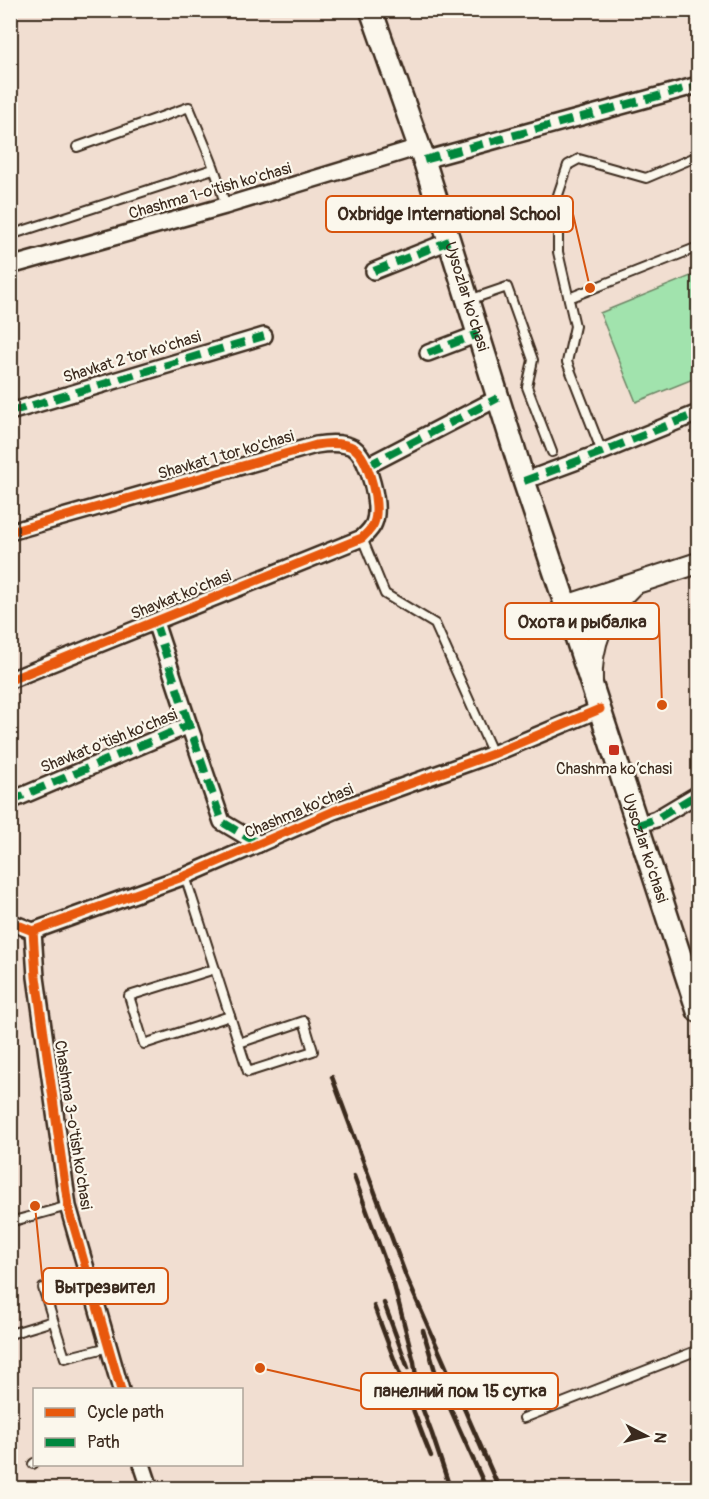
<svg xmlns="http://www.w3.org/2000/svg" width="709" height="1499" font-family="Pangolin,sans-serif">
	<style>
		.green { fill: #a1e3ad; stroke: #6e8666; stroke-width: 1.5 }
		.lines { fill: none; stroke-linecap: round; stroke-linejoin: round }
		.service-casing { stroke: #3b2a1e; stroke-width: 12 }
		.minor-casing { stroke: #3b2a1e; stroke-width: 20 }
		.tertiary-casing { stroke: #3b2a1e; stroke-width: 24 }
		.secondary-casing { stroke: #3b2a1e; stroke-width: 26 }
		.service { stroke: #fbf7ec; stroke-width: 8 }
		.minor { stroke: #fbf7ec; stroke-width: 15 }
		.tertiary { stroke: #fbf7ec; stroke-width: 20 }
		.secondary { stroke: #fbf7ec; stroke-width: 21 }
		.rail { stroke: #3b2a1e; stroke-width: 4.5 }
		.quiet { stroke: #00873e; stroke-width: 8; stroke-dasharray: 15 8; stroke-linecap: butt }
		.cycleway-casing { stroke: #fbf7ec; stroke-width: 13 }
		.cycleway { stroke: #e8590c; stroke-width: 9 }
		.poi-dot { fill: #c8321e; stroke: #fbf7ec; stroke-width: 2 }
		.labels { text-anchor: middle; dominant-baseline: central; stroke-width: 4.5; stroke-linejoin: round; paint-order: stroke }
		.street-label { font-size: 16px; fill: #3b2a1e; stroke: #fbf7ec }
		.poi-label { font-size: 16px; fill: #3b2a1e; stroke: #fbf7ec }
		.leader { fill: none; stroke: #d7540e; stroke-width: 2 }
		.callout-dot { fill: #d7540e; stroke: #fbf7ec; stroke-width: 2 }
		.callout { fill: #fbf7ec; stroke: #d7540e; stroke-width: 2 }
		.callout-label { font-size: 18px; text-anchor: middle; font-weight: bold; fill: #3b2a1e }
	</style>
	<rect width="100%" height="100%" fill="#f1ded1"/>
	<filter id="ink" filterUnits="userSpaceOnUse"><feTurbulence type="fractalNoise" baseFrequency=".0167" numOctaves="2"/><feDisplacementMap in="SourceGraphic" scale="12" xChannelSelector="R" yChannelSelector="G"/><feConvolveMatrix kernelMatrix="1 2 1 2 8 2 1 2 1" color-interpolation-filters="sRGB"/></filter>
	<g filter="url(#ink)">
		<!-- green -->
		<path class="green" d="M698,273V377L636,402L600,313Z"/>
		<g class="lines">
			<defs>
				<g id="service">
					<path d="M77,147L189,107C202,139 218,172 225,206"/>
					<path d="M10,235L213,169"/>
					<path d="M569,298L698,247"/>
					<path d="M469,300L507,287L533,360L527,387L552,452"/>
					<path d="M602,452L567,362L575,326L558,252V195L568,165L579,159L646,178L698,156"/>
					<path d="M362,538L385,594L435,624L493,754"/>
					<path d="M185,876L248,1072L313,1051L304,1021L239,1043"/>
					<path d="M215,969L129,996L144,1044L230,1016"/>
					<path d="M10,1222L68,1206"/>
					<path d="M43,1288L65,1358L109,1347"/>
					<path d="M10,1334L53,1321"/>
					<path d="M524,1418L698,1350"/>
					<path d="M33,1464L34,1463"/>
				</g>
				<g id="minor">
					<path d="M424,160L698,85"/>
					<path d="M10,266L225,206L419,147"/>
					<path d="M374,271L449,241"/>
					<path d="M428,353L478,334"/>
					<path d="M10,412L264,336"/>
					<path d="M367,466L498,398"/>
					<path d="M524,481L602,452L698,413"/>
					<path d="M10,532L316,445C328,443 343,442 354,448C369,459 381,506 374,523C372,529 366,534 362,538L10,680"/>
					<path d="M155,622L189,725"/>
					<path d="M10,801L189,725L222,822L259,844"/>
					<path d="M638,825L656,819L698,794"/>
					<path d="M10,922L33,931L185,876L334,811L493,754L600,709"/>
					<path d="M33,931L36,977L68,1206L121,1390"/>
					<path d="M142,1464L150,1488"/>
				</g>
				<g id="tertiary">
					<path d="M566,606L698,563"/>
					<path d="M592,683C590,645 604,612 632,586"/>
				</g>
				<g id="secondary">
					<path id="s1" d="M371,10L424,160L524,481L566,606L698,1011"/>
				</g>
			</defs>
			<!-- service casing -->
			<use href="#service" class="service-casing"/>
			<!-- minor casing -->
			<use href="#minor" class="minor-casing"/>
			<!-- tertiary casing -->
			<use href="#tertiary" class="tertiary-casing"/>
			<!-- secondary casing -->
			<use href="#secondary" class="secondary-casing"/>
			<!-- service -->
			<use href="#service" class="service"/>
			<!-- minor -->
			<use href="#minor" class="minor"/>
			<!-- tertiary -->
			<use href="#tertiary" class="tertiary"/>
			<!-- secondary -->
			<use href="#secondary" class="secondary"/>
			<!-- rail -->
			<g class="rail">
				<path d="M332,1077L406,1276L499,1488"/>
				<path d="M354,1176L394,1285L414,1362L419,1401"/>
				<path d="M384,1303L408,1368"/>
				<path d="M374,1306L423,1436L431,1456"/>
				<path d="M423,1330L435,1371L450,1408L486,1488"/>
				<path d="M417,1394L432,1434L450,1488"/>
			</g>
			<!-- quiet -->
			<g class="quiet">
				<path d="M424,160L698,85"/>
				<path d="M374,271L449,241"/>
				<path d="M428,353L478,334"/>
				<path d="M10,412L264,336"/>
				<path d="M367,466L498,398"/>
				<path d="M524,481L602,452L698,413"/>
				<path d="M155,622L189,725"/>
				<path d="M10,801L189,725L222,822L259,844"/>
				<path d="M638,825L656,819L698,794"/>
				<path d="M696,1002L698,1001"/>
			</g>
			<defs>
				<g id="cycleway">
					<path d="M10,532L316,445C328,443 343,442 354,448C369,459 381,506 374,523C372,529 366,534 362,538L10,680"/>
					<path d="M10,922L33,931L185,876L334,811L493,754L600,709"/>
					<path d="M33,931L36,977L68,1206L121,1390"/>
				</g>
			</defs>
			<!-- cycleway casing -->
			<use href="#cycleway" class="cycleway-casing"/>
			<!-- cycleway -->
			<use href="#cycleway" class="cycleway"/>
		</g>
	</g>
	<!-- markers -->
	<rect class="poi-dot" x="608" y="744" width="12" height="12" rx="3"/>
	<g class="labels">
		<!-- street labels -->
		<g class="street-label">
			<text transform="translate(210 191) rotate(-16)">Chashma 1-o'tish ko'chasi</text>
			<text stroke="none"><textPath href="#s1" startOffset="302">Uysozlar ko'chasi</textPath></text>
			<text transform="translate(132 357) rotate(-17)">Shavkat 2 tor ko'chasi</text>
			<text transform="translate(226 455) rotate(-16)">Shavkat 1 tor ko'chasi</text>
			<text transform="translate(181 595) rotate(-22)">Shavkat ko'chasi</text>
			<text transform="translate(109 741) rotate(-22)">Shavkat o'tish ko'chasi</text>
			<text transform="translate(299 811) rotate(-23)">Chashma ko'chasi</text>
			<text stroke="none"><textPath href="#s1" startOffset="882">Uysozlar ko'chasi</textPath></text>
			<text transform="translate(73 1125) rotate(81)">Chashma 3-o'tish ko'chasi</text>
		</g>
		<!-- poi labels -->
		<g class="poi-label">
			<text x="614" y="769">Chashma ko‘chasi</text>
		</g>
	</g>
	<!-- callouts -->
	<path class="leader" d="M590 288L573 214M662 705L659 621M35 1206L43 1286M260 1368L361 1391"/>
	<g class="callout-dot">
		<circle cx="590" cy="288" r="6"/>
		<circle cx="662" cy="705" r="6"/>
		<circle cx="35" cy="1206" r="6"/>
		<circle cx="260" cy="1368" r="6"/>
	</g>
	<g class="callout">
		<rect x="326" y="196" width="247" height="36" rx="6"/>
		<rect x="505" y="603" width="154" height="36" rx="6"/>
		<rect x="43" y="1268" width="125" height="36" rx="6"/>
		<rect x="361" y="1373" width="197" height="36" rx="6"/>
	</g>
	<g class="callout-label">
		<text x="449" y="220">Oxbridge International School</text>
		<text x="582" y="628">Охота и рыбалка</text>
		<text x="105" y="1293">Вытрезвител</text>
		<text x="460" y="1397">панелний пом 15 сутка</text>
	</g>
	<!-- margin -->
	<rect width="709" height="1499" fill="none" stroke="#fbf7ec" stroke-width="36"/>
	<rect x="18" y="18" width="673" height="1463" fill="none" stroke="#3b2a1e" stroke-width="2" filter="url(#ink)"/>
	<!-- legend -->
	<rect x="33" y="1388" width="210" height="78" fill="#fbf7ec" stroke="#aea59a" stroke-width="1.5"/>
	<rect x="45" y="1408" width="30" height="9" fill="#e8590c" stroke="#aea59a" stroke-width="1.5"/>
	<text x="87" y="1418" font-size="18" fill="#3b2a1e">Cycle path</text>
	<rect x="45" y="1438" width="30" height="9" fill="#00873e" stroke="#aea59a" stroke-width="1.5"/>
	<text x="87" y="1448" font-size="18" fill="#3b2a1e">Path</text>
	<!-- north arrow -->
	<g transform="translate(646 1436) rotate(97)" stroke="#fbf7ec" stroke-width="4.5" paint-order="stroke">
	<path d="M0-4.5L10 22L0 15L-10 22Z" fill="#3b2a1e"/>
	<text y="-9" font-size="16" font-weight="bold" text-anchor="middle" fill="#3b2a1e">N</text>
	</g>
</svg>
